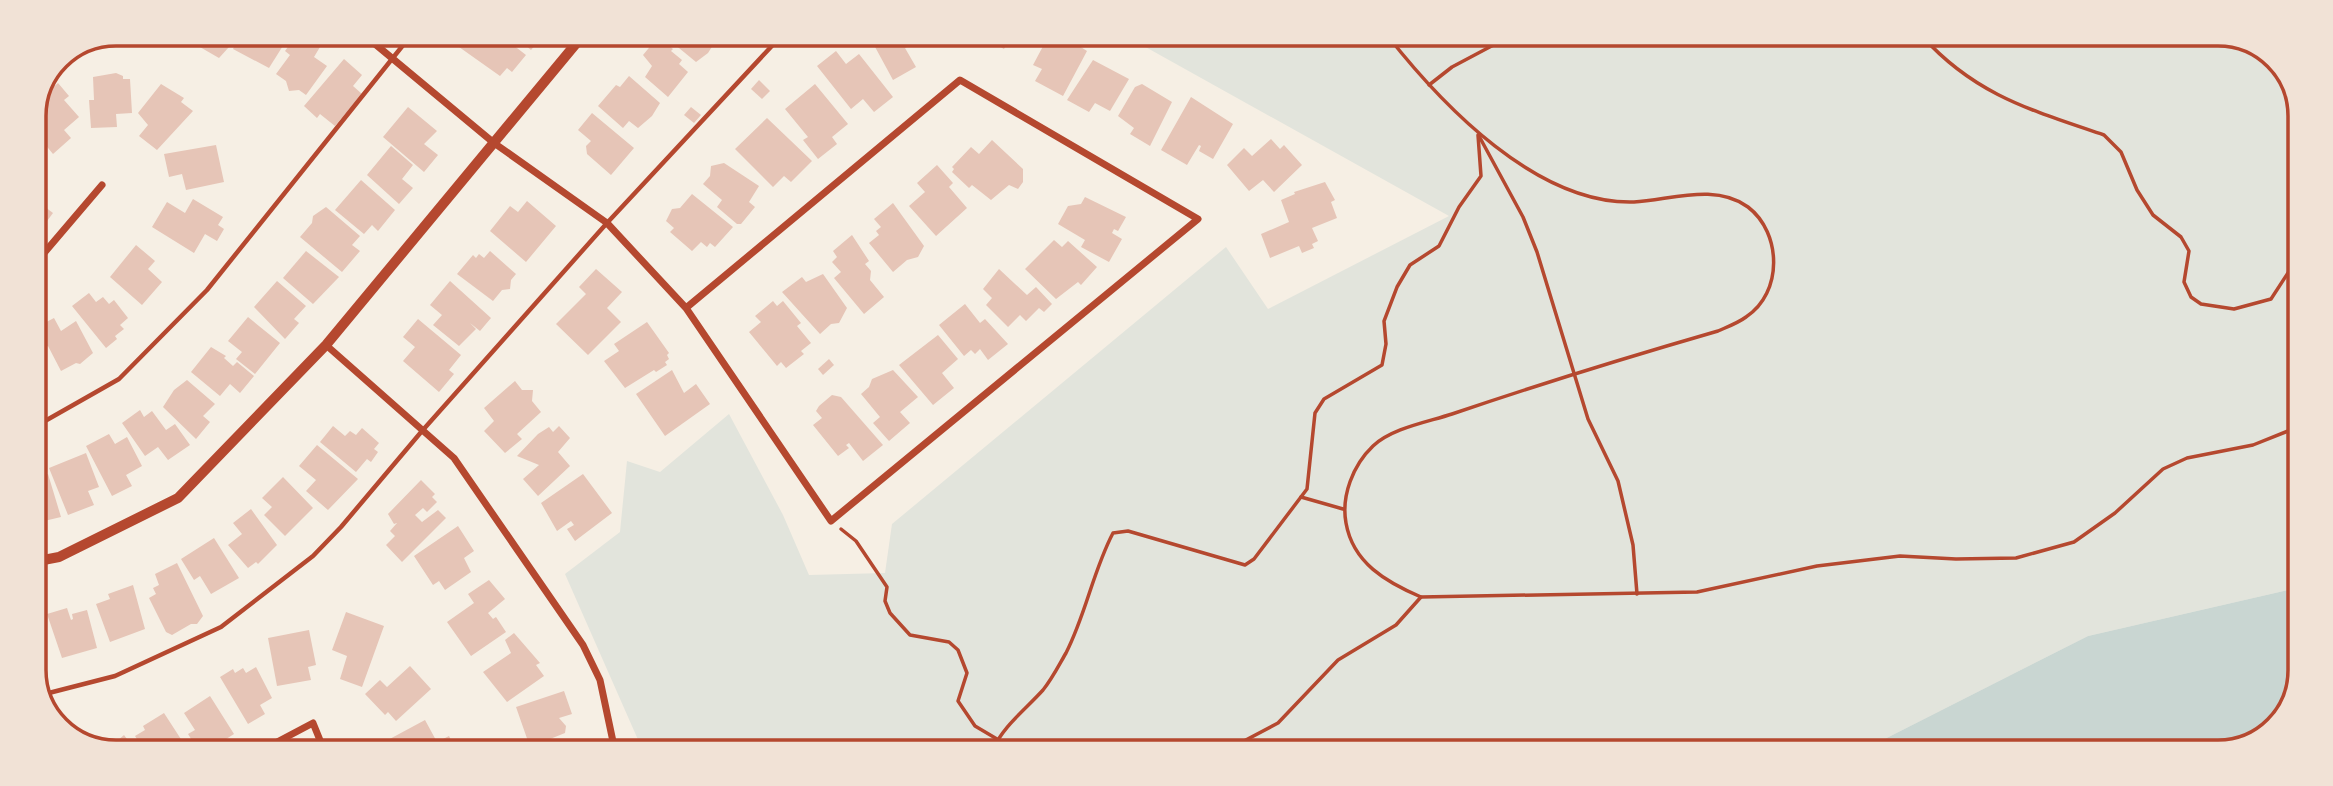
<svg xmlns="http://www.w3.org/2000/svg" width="2333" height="786" font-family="Inter,sans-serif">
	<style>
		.green { fill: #e2e4dc }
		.water { fill: #c9d6d2 }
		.building { fill: #e6c5b7 }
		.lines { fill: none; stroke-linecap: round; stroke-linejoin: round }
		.path { stroke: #b5482f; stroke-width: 3.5 }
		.service { stroke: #b5482f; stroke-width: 4.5 }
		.minor { stroke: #b5482f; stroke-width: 7 }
		.tertiary { stroke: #b5482f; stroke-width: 10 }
		.rim { fill: none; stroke: #b5482f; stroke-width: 3.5 }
	</style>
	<rect width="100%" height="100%" fill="#f6efe4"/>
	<!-- green -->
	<path class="green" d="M1124,35L2240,36L2280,61L2300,109L2297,588L2088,636L1859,752L643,751L565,574L620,532L627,461L660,472L729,414L783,515L809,575L885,573L892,524L1226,247L1268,309L1449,216Z"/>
	<!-- water -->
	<path class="water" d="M2297,588V693L2267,736L2218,753L1859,752L2088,636Z"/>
	<!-- building -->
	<g class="building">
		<path d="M190,33H233L229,47L219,58L186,39Z"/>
		<path d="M241,33H291L269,68L233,49Z"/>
		<path d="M298,33L320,47L314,57L327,66L306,95L299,90L289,91L286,81L276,74L290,55L285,51Z"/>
		<path d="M459,34H499L526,55L512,72L507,68L500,76L452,42Z"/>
		<path d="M509,34H539L543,36L531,50L523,43L521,46Z"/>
		<path d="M667,34H720L708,53L696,62L668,39Z"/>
		<path d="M868,34H923L925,39L905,48L916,67L893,80Z"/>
		<path d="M986,34H1031L1026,44L1010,39L1004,49L984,38Z"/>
		<path d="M1049,35L1065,37L1087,51L1063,96L1035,81L1042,69L1033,65Z"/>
		<path d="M658,37L673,49L671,51L682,60L679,64L688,72L668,97L645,77L652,66L643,55Z"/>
		<path d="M836,51L846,64L859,54L893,97L874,112L863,99L851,109L817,66Z"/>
		<path d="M344,59L362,75L353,86L362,94L335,126L320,114L317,118L304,106Z"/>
		<path d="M1093,60L1129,79L1110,111L1095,103L1089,112L1067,100Z"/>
		<path d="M116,73L123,76V79H130L132,113L116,114L117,127L91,128L89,100H94L93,77Z"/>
		<path d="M629,76L660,103L652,116L638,128L629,121L623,128L598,106L616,85L620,87Z"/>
		<path d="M759,80L770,91L762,99L751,89Z"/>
		<path d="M58,83L69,96L64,100L79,117L64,130L71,138L53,154L39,137L44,133L33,121V115L40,99Z"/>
		<path d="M161,84L184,98L181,102L193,111L157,150L139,136L148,125L138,113Z"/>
		<path d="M815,84L848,124L832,137L837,144L818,159L803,140L808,137L785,109Z"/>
		<path d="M1142,84L1172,102L1150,146L1130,134L1134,128L1118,116L1135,87Z"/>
		<path d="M1191,97L1233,124L1213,159L1199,151L1201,146L1199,145L1187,165L1161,150Z"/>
		<path d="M408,107L437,131L424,144L438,155L424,172L383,137Z"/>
		<path d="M691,107L701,115L694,123L684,115Z"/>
		<path d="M592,113L634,148L611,175L587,154L586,146L591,141L578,130Z"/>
		<path d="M767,118L812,161L791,182L784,176L773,187L735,149Z"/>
		<path d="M1271,139L1280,149L1284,145L1302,165L1274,192L1263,180L1249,191L1227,165L1244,148L1252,156Z"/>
		<path d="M992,140L1023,169V182L1018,189L1009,185L991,200L972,185L969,188L952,172L954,169L952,167L971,147L979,154Z"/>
		<path d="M216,145L224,182L186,190L182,174L169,177L164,154Z"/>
		<path d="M391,146L413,165L402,179L413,188L399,204L367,175Z"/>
		<path d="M724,163L759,186L749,202L755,207L741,224H737L717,207L722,200L703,184L710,176L711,166Z"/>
		<path d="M937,165L953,183L949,187L967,208L936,236L909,206L925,192L917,183Z"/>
		<path d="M361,180L395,210L378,231L372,225L364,234L335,210Z"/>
		<path d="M1325,182L1335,200L1331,202L1337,218L1312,228L1318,241L1312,244L1314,248L1302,253L1299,246L1270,258L1261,234L1289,222L1281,200L1295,194L1294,192Z"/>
		<path d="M692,194L733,227L715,247L710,243L707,247L701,242L692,251L670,232L674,228L666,221L672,209L680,208Z"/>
		<path d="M1085,197L1126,217L1118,231L1114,229L1112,233L1122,239L1109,262L1081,247L1085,240L1058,224L1068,206L1081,204Z"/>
		<path d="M33,198L53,213L33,240Z"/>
		<path d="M193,199L223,217L218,225L224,229L217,241L205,234L194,253L152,227L167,202L185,213Z"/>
		<path d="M527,201L556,226L526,262L490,231L510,206L518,212Z"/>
		<path d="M893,203L924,246L918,257L907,260L893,272L869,243L879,235L876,231L881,227L874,219Z"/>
		<path d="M326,207L360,236L352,245L360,251L342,272L300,237L312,223L313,216Z"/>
		<path d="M852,235L869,261L865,264L871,271L870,280L884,297L864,314L834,278L841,272L832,262L837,257L833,251Z"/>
		<path d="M1054,240L1062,247L1068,241L1097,267L1081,285L1078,282L1056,299L1025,269Z"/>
		<path d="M136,245L155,261L148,269L162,282L142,305L110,277Z"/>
		<path d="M306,251L339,277L313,304L283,278Z"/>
		<path d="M490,251L516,274L511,280L510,289L502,290L493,301L457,274L473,255L476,258L479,254L484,258Z"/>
		<path d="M596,269L622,292L607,308L621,322L588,355L556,324L586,294L579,287Z"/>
		<path d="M999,269L1027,295L1036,287L1052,304L1044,312L1039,308L1026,321L1020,315L1008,327L986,305L992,298L983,289Z"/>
		<path d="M823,274L847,308L839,323L831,324L820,334L782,292L802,277L806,282Z"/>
		<path d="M277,281L306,306L294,319L299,323L285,339L254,307Z"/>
		<path d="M450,281L491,318L480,331L470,323L476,329L459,346L433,325L442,315L430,305Z"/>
		<path d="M89,293L96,302L103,297L109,304L114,300L128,318L120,325L124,329L115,336L117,339L106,348L72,306Z"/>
		<path d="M773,301L777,306L783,301L801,323L797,326L811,343L801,351L804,354L786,368L781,362L777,366L749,332L761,322L755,316Z"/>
		<path d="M965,304L980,323L985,319L1008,344L988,360L980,349L975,354L971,350L964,356L939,325Z"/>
		<path d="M248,317L280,343L255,374L236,359L242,352L228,341Z"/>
		<path d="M54,318L61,331L76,321L93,353L80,364L76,363L61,371L48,346L43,348L33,329Z"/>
		<path d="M418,319L461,355L449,370L454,374L439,392L403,361L415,347L403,337Z"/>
		<path d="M647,322L669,353L667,355L669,359L665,362L667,365L656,372L654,370L625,388L604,361L619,351L614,344Z"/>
		<path d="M938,335L958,359L942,373L954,388L933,405L899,365Z"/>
		<path d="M34,343L42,373L33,376V343Z"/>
		<path d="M211,347L226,356L224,358L233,366L237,362L254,376L240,393L230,384L220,396L191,372Z"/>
		<path d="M829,359L834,365L823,375L818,369Z"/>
		<path d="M672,370L684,393L696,384L710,404L665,436L636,394Z"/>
		<path d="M893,370L918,397L900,412L910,423L889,441L873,423L880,417L861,394L869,387L872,379Z"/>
		<path d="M187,380L215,404L203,416L210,422L196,439L163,407L174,390Z"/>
		<path d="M515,381L522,390H533L532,401L541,412L517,434L522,439L505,453L484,431L494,421L484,408Z"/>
		<path d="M832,395L841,397L883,445L863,461L849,443L846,445L849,448L838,456L813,425L822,418L816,411L819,406Z"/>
		<path d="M140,410L144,417L152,411L166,430L175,424L190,445L168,460L158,447L145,456L122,423Z"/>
		<path d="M333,426L345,436L350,431L356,435L362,428L379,443L374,449L378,452L371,462L367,459L356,472L320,442Z"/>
		<path d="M559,426L570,438L558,452L570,466L538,496L523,479L539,465L517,456L538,434L549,427L553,432Z"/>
		<path d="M109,434L115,444L127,437L142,466L126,475L132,486L112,496L86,446Z"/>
		<path d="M317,445L358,479L328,510L306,491L316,480L299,466Z"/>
		<path d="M86,453L99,487L88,491L94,505L68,515L49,468Z"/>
		<path d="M48,474L61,517L40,522L39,518L33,519V477Z"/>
		<path d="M583,474L612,513L575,541L567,529L574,525L571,521L557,531L541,503Z"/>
		<path d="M283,477L313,508L285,536L264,515L272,507L262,498Z"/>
		<path d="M421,480L435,494L432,497L437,502L427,512L423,508L415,515L422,522L438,510L446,518L402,562L386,545L395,536L390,531L397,523L394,524L388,514Z"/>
		<path d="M251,509L277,545L258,564L256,562L248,568L228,545L242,534L233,523Z"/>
		<path d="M458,526L474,551L464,558L471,572L445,590L439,581L433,585L414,556Z"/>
		<path d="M214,538L239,578L211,594L200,576L194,580L181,559Z"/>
		<path d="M177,563L203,616L197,624H191L172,635L166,632L149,598L156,594L153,588L159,585L155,574Z"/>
		<path d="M489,580L505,599L488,613L493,619L496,617L506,632L471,656L447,622L474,603L468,594Z"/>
		<path d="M133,585L145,629L110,642L96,604L110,599L108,594Z"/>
		<path d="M67,608L71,620L73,619L72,614L87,610L97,648L62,658L47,614Z"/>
		<path d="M346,612L384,626L362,687L340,679L347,656L332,650Z"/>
		<path d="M309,630L316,665L308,667L311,680L277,686L268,638Z"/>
		<path d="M514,633L540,663L536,665L544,676L507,702L483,672L511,653L505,640Z"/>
		<path d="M410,666L431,689L396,721L388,712L385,715L365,694L380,680L387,687Z"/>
		<path d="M256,667L272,698L260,705L265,714L248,724L220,677L233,669L235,673L243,668L246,673Z"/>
		<path d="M564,691L572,714L559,718L566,726L565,733L530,747L516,707Z"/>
		<path d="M210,696L234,734L209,750H198L188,734L195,730L184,713Z"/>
		<path d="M164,713L188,750H144L135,736L145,730L143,726Z"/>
		<path d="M425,720L437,742L449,736L456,750H391L386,741Z"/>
		<path d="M124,735L135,750L95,748L102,743L104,745L110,741L116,742Z"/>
	</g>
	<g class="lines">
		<!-- path -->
		<g class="path">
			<path d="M1387,35C1442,105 1537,205 1634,202C1671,200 1715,183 1748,207C1782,233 1783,293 1746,317C1738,323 1727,327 1718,331C1628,357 1540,384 1452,414C1428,422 1392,428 1373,446C1353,465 1341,496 1346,523C1353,563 1386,582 1421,597L1697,592L1817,566L1900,556L1956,559L2016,558L2074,542L2115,513L2163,469L2187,458L2253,445L2298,427"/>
			<path d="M1922,36C1975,95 2031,110 2104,135L2121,152L2137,190L2153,215L2181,237L2189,251L2184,282L2191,297L2201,304L2234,309L2271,299L2299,256"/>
			<path d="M1429,85L1452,67L1501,41L1506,35"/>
			<path d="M1479,136L1523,217L1537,252L1588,419L1618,481L1633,545L1637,594"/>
			<path d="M1301,497L1343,509"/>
			<path d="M841,529L856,541L887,587L885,601L890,613L910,635L949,642L958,650L967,673L958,701L975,726L997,739L1010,751"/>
			<path d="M992,751C1003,726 1025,710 1043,690C1052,679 1059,665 1066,653C1086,614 1093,571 1113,533L1128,531L1245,565L1254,559L1307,489L1315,413L1324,399L1382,365L1386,344L1384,321L1397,287L1410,265L1439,246L1459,207L1481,176L1478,135"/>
			<path d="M1225,751L1278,723L1338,660L1396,625L1421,597"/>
		</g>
		<!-- service -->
		<g class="service">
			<path d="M33,424L45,421L119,379L207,290L412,34"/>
			<path d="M41,695L115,676L221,627L313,556L341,527L422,431L607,223L783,34"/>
		</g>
		<!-- minor -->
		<g class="minor">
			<path d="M363,34L494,143L607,223L686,308L831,521L1198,219L960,80L686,308"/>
			<path d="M33,266L102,185"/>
			<path d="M326,345L454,458L583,645L600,680L615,751"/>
			<path d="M262,750L313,723L324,750"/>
		</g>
		<!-- tertiary -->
		<path class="tertiary" d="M33,562L59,557L178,498L326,345L584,34"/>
	</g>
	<!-- crop -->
	<path d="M0 0H2333V786H0ZM116 46H2218A70 70 0 0 1 2288 116V670A70 70 0 0 1 2218 740H116A70 70 0 0 1 46 670V116A70 70 0 0 1 116 46Z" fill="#f1e2d6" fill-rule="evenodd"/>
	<path class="rim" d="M116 46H2218A70 70 0 0 1 2288 116V670A70 70 0 0 1 2218 740H116A70 70 0 0 1 46 670V116A70 70 0 0 1 116 46Z"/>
</svg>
